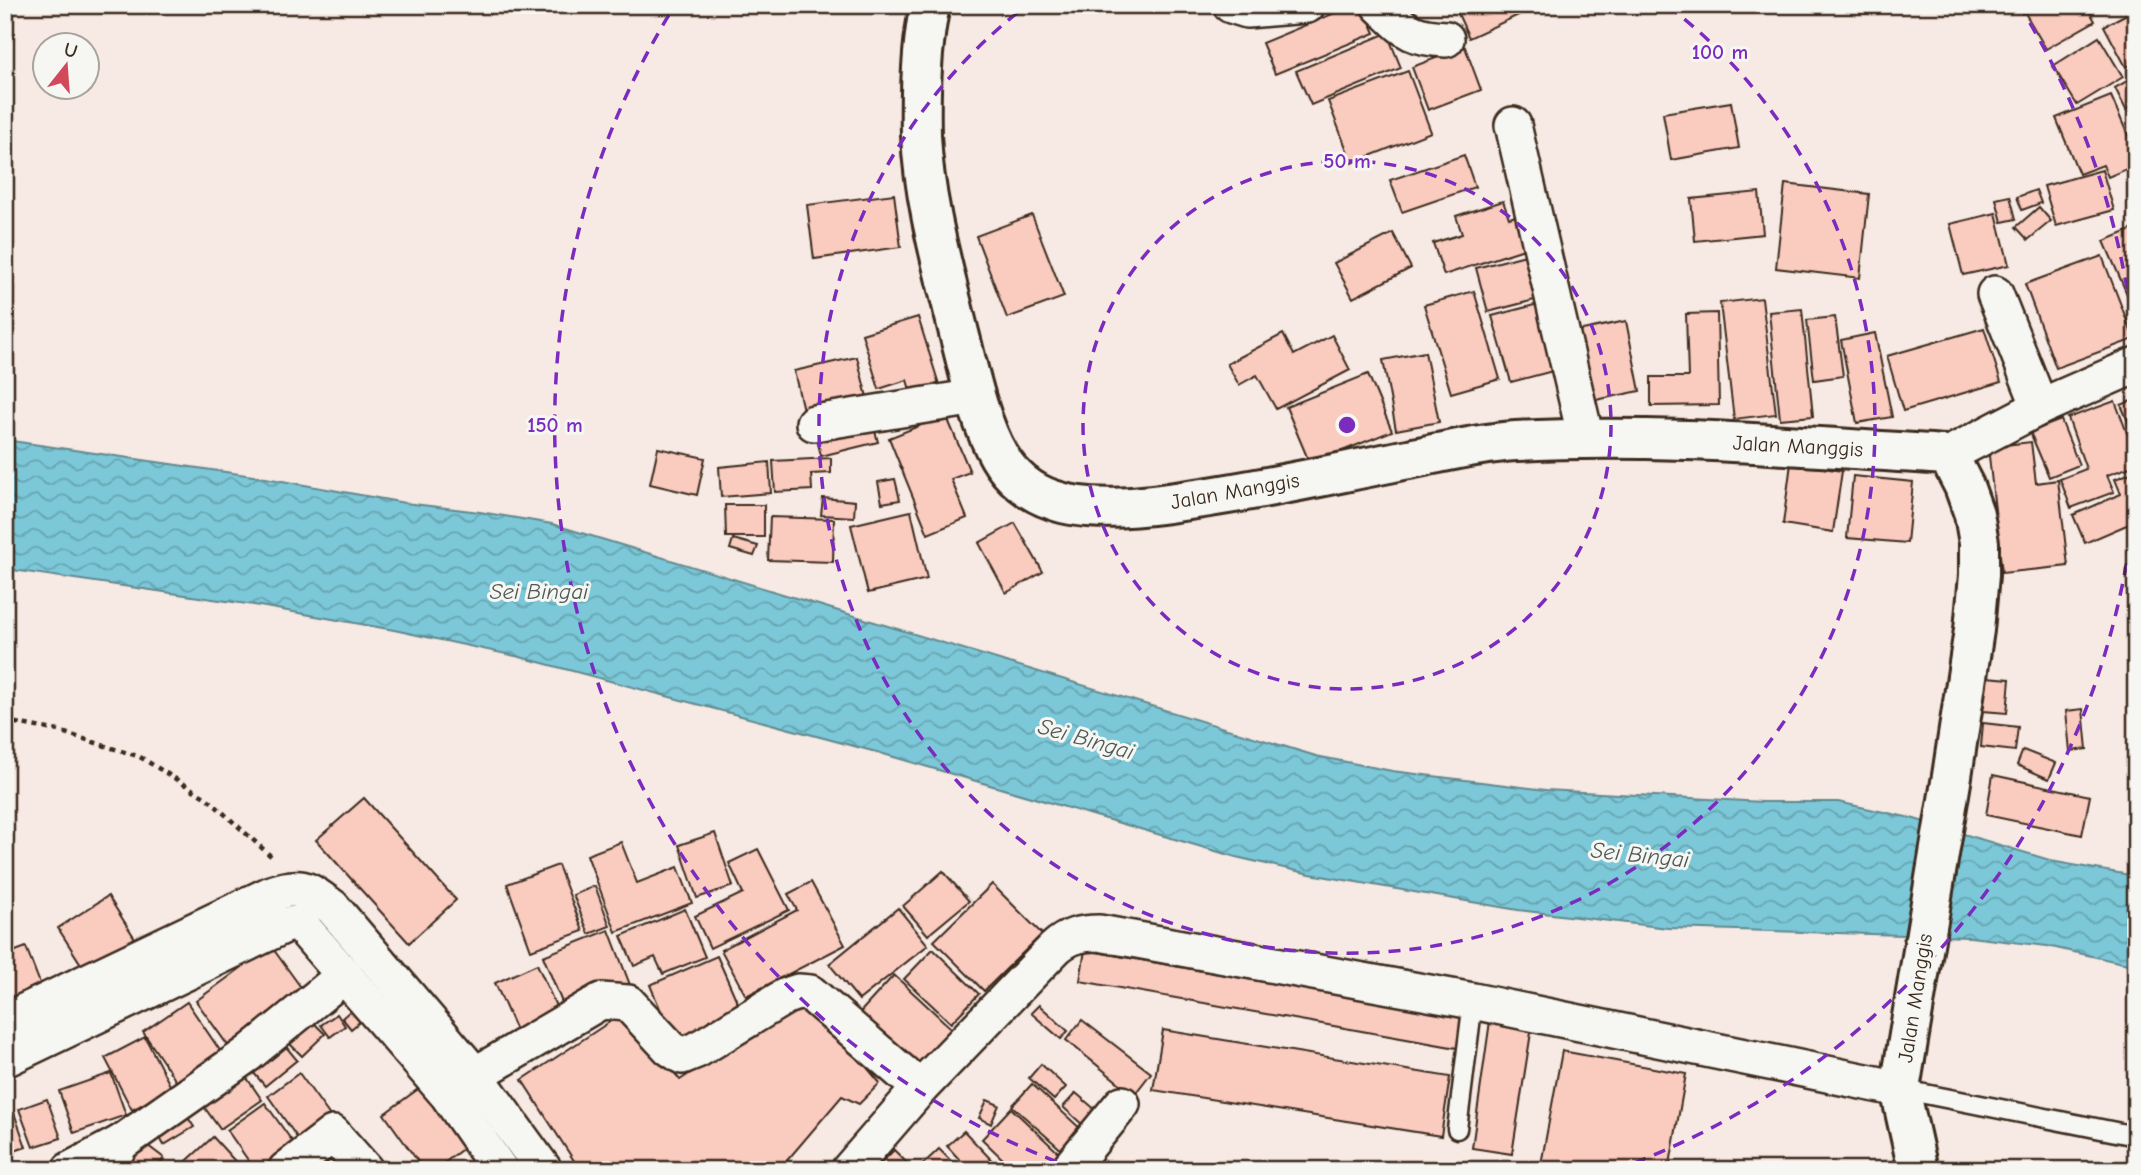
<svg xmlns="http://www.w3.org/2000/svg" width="2141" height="1175" font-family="'Comic Neue',sans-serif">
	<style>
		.water { fill: url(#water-waves); stroke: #61898e; stroke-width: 2 }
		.building { fill: #facbbf; stroke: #3b2a1e; stroke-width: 2 }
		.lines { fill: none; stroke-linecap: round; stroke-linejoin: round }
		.lane-casing { stroke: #3b2a1e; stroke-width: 23 }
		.street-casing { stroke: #3b2a1e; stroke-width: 40 }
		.secondary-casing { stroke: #3b2a1e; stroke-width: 44 }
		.path { stroke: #3b2a1e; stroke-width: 4.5; stroke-dasharray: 5 5; stroke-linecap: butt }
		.lane { stroke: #f6f6f2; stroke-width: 18 }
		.street { stroke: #f6f6f2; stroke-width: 35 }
		.secondary { stroke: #f6f6f2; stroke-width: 38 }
		.ring { fill: none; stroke: #7b2cbf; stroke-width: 3.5; stroke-dasharray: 12 9 }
		.labels { text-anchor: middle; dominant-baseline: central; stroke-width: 6; stroke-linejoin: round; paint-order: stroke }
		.street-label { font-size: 21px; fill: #3b2a1e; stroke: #f6f6f2 }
		.water-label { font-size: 23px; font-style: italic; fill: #4e5956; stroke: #f6f6f2 }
		.centre { fill: #7b2cbf; stroke: #f6f6f2; stroke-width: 3.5 }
		.ring-label { font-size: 21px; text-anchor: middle; font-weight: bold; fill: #7b2cbf; stroke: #f6f6f2; stroke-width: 6; stroke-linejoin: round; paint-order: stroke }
	</style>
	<defs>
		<pattern id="water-waves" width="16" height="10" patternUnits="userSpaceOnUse" patternTransform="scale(1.75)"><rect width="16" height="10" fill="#7bc8d9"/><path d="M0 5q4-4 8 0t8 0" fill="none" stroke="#66a3af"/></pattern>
	</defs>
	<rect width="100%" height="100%" fill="#f7e9e3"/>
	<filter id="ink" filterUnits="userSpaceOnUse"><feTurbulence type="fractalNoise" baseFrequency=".0143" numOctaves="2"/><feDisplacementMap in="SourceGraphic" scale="14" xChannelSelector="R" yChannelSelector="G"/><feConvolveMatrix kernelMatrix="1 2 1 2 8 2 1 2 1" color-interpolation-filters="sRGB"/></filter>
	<g filter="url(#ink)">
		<!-- water -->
		<path class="water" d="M5,440L260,477L405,503L480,512L552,524L1316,756L1392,771L1546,790L1763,802H1838L1911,818L2056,862L2136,876V966L2047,946L1970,937L1668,928L1518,910L1310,874L1236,857L880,753L520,657L394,630L254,605L5,569Z"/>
		<!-- building -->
		<g class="building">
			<path d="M1354,5H1363L1375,33L1275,74L1262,43Z"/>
			<path d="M1454,5H1540L1469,38Z"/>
			<path d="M2022,5H2086L2095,21L2046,49L2021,6Z"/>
			<path d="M2136,9V63L2126,67L2104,26Z"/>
			<path d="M1387,33L1401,68L1311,105L1296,71Z"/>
			<path d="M2099,37L2123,77L2077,105L2053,66Z"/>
			<path d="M1465,47L1481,90L1428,110L1412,67Z"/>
			<path d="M1408,71L1431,132L1352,163L1328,101Z"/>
			<path d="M2129,80L2136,93V105L2126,110L2115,88Z"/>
			<path d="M2111,96L2136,154V165L2108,177L2103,165L2079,174L2056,118Z"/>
			<path d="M1731,102L1739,148L1671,160L1663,113Z"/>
			<path d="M1464,155L1475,187L1402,212L1390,180Z"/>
			<path d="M2102,170L2114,210L2056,226L2044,186Z"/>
			<path d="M1785,184L1869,194L1860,278L1776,268Z"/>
			<path d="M2036,190L2041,203L2022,210L2017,197Z"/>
			<path d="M1759,192L1763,234L1695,241L1691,199Z"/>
			<path d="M894,194L901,247L814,259L807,205Z"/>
			<path d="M2010,196L2016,219L2002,222L1996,199Z"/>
			<path d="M1503,201L1509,218L1516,216L1527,248L1444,275L1433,243L1462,234L1456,216Z"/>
			<path d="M2039,207L2051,221L2028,240L2016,227Z"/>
			<path d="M1996,213L2009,265L1963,275L1950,224Z"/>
			<path d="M1032,215L1064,297L1007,318L976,236Z"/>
			<path d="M2136,228V315L2104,241Z"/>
			<path d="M1393,233L1411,268L1353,298L1334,263Z"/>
			<path d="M1533,253L1546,297L1488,312L1476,268Z"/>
			<path d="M2102,256L2134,339L2056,368L2025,284Z"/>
			<path d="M1474,291L1500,379L1451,393L1424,305Z"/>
			<path d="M1762,298L1776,414L1734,419L1720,303Z"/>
			<path d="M1546,302L1564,368L1511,382L1492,316Z"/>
			<path d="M1802,309L1813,416L1780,419L1769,312Z"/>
			<path d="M1717,313L1719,405L1651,406V377H1688L1686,314Z"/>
			<path d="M918,317L942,394L914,403L907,380L879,389L862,334Z"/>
			<path d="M1835,317L1843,376L1814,380L1807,320Z"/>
			<path d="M1626,321L1640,391L1581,403L1568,333Z"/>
			<path d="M1984,328L2001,382L1903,411L1887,356Z"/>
			<path d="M1875,333L1892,417L1857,423L1841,340Z"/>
			<path d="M1283,334L1294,355L1332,335L1350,370L1276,409L1257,375L1239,385L1227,364Z"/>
			<path d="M1425,352L1439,422L1396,430L1383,360Z"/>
			<path d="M857,357L869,405L805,419L794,371Z"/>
			<path d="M1368,374L1392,431L1310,464L1286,407Z"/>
			<path d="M2136,399V440L2121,405Z"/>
			<path d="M2115,401L2136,457V465L2107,475L2114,492L2071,508L2060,479L2086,469L2068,418Z"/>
			<path d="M946,415L970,472L951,479L967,518L928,534L889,438Z"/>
			<path d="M871,416L878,442L821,456L815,430Z"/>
			<path d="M2061,420L2079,465L2049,477L2030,432Z"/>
			<path d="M2031,442L2036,483L2058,480L2068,566L2002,573L1988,447Z"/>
			<path d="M658,448L705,458L697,495L650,484Z"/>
			<path d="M831,458V473L811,474L812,490L775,492L773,461Z"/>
			<path d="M769,462L771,493L721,497L719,467Z"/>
			<path d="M1791,463L1842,471L1833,532L1783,524Z"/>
			<path d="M2136,471V521L2085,543L2073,515L2121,494L2115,479Z"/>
			<path d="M1853,476L1913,482L1907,543L1847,538Z"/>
			<path d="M895,479L900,500L882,503L878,482Z"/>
			<path d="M823,498L855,501L854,517L821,515Z"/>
			<path d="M725,505H764V537H726Z"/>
			<path d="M911,511L927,579L868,593L851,525Z"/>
			<path d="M770,517L834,519L833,562L768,560Z"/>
			<path d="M1015,523L1043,572L1006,593L979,543Z"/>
			<path d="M733,539L758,546L754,556L730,549Z"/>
			<path d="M1986,677L2010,679L2007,713L1983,711Z"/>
			<path d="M2083,709L2087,749L2070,751L2066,711Z"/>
			<path d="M1983,723L2018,727L2015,751L1981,747Z"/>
			<path d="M2023,750L2056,763L2049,779L2017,765Z"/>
			<path d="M1993,775L2090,796L2082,835L1986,815Z"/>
			<path d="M364,798L456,900L409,943L316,840Z"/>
			<path d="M715,833L733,886L697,898L679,845Z"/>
			<path d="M621,842L637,883L678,867L692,903L616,932L587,855Z"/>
			<path d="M758,849L789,910L710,948L695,916L743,893L729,863Z"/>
			<path d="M558,865L583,931L531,950L507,884Z"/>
			<path d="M943,871L969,901L928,935L903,906Z"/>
			<path d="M811,882L845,945L746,996L721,950L797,910L788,894Z"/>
			<path d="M992,884L1042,934L984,991L934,941Z"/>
			<path d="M595,886L610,926L589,934L573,895Z"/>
			<path d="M108,896L136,940L86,972L58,928Z"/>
			<path d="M898,908L928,945L859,1000L829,964Z"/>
			<path d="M685,909L705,957L663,974L655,957L634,966L621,936Z"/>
			<path d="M609,930L630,985L565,1010L543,956Z"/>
			<path d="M271,946L305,993L229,1047L196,1001Z"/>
			<path d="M26,947L44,994L5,1008V955Z"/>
			<path d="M933,949L979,994L951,1023L904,979Z"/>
			<path d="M1085,950L1462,1017L1457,1048L1080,981Z"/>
			<path d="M717,956L743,1015L675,1044L650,985Z"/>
			<path d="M537,964L560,1015L518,1035L495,983Z"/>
			<path d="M894,975L952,1029L913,1072L854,1019Z"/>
			<path d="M807,996L880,1083L859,1104L842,1096L779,1170H580L522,1080L626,1011L680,1080Z"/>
			<path d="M187,1002L223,1055L178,1084L143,1032Z"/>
			<path d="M359,1003L369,1014L351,1029L342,1018Z"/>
			<path d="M1039,1005L1068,1031L1061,1039L1031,1013Z"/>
			<path d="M305,1014L325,1034L302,1056L282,1036Z"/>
			<path d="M337,1014L345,1026L330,1037L321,1025Z"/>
			<path d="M1082,1020L1151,1073L1134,1095L1066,1040Z"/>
			<path d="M1490,1021L1532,1026L1512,1154L1472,1148Z"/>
			<path d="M1163,1030L1450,1077L1441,1136L1153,1090Z"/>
			<path d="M145,1037L172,1089L132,1110L105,1058Z"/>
			<path d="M278,1037L297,1060L265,1086L246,1064Z"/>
			<path d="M1562,1051L1686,1074L1669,1170H1540Z"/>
			<path d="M1041,1064L1066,1087L1054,1100L1029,1078Z"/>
			<path d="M240,1068L262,1100L220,1129L197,1097Z"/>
			<path d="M111,1073L126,1115L74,1133L59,1091Z"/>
			<path d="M299,1073L333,1120L301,1143L268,1096Z"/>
			<path d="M1032,1084L1083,1131L1064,1152L1012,1106Z"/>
			<path d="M421,1087L465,1147L435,1170H424L384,1114Z"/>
			<path d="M1076,1093L1097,1111L1084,1126L1063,1107Z"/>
			<path d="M47,1099L61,1138L33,1147L19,1109Z"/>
			<path d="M987,1100L999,1105L991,1124L979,1118Z"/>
			<path d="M265,1103L297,1148L265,1170H255L227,1130Z"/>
			<path d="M12,1107L26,1147L5,1154V1110Z"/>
			<path d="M1011,1108L1060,1154L1045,1170H1014L982,1139Z"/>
			<path d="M183,1110L194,1127L164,1145L154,1128Z"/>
			<path d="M964,1131L1001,1170H969L947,1146Z"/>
			<path d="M213,1137L243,1170H177Z"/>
			<path d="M139,1139L164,1158L155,1170H122Z"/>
			<path d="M939,1149L960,1170H925L921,1166Z"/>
			<path d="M894,1150L910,1166L906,1170H874Z"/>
		</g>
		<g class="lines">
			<defs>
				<g id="lane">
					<path d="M1900,1089L2136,1136"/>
					<path d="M1457,1129L1473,1001"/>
				</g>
				<g id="street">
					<path d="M1231,5L1247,10L1307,5"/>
					<path d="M1379,5C1406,30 1408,37 1446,39"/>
					<path d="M1513,125L1586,439"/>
					<path d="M1995,294L2040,407"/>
					<path d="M814,423L976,397"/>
					<path d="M1948,455L2040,407L2136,365"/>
					<path d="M5,1021L271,894C301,883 307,889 332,907L475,1075L544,1170"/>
					<path d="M5,1059L285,925L299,923L448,1095L500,1170"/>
					<path d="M475,1075L601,1001L628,1003L670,1048L682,1056L697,1050L786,996L798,992L810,993L920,1088"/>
					<path d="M70,1170L121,1143"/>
					<path d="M105,1170L121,1143L248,1054L345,975"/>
					<path d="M286,1170L333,1134L365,1170"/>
					<path d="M849,1170L920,1088L1055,948C1068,936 1081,933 1099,933L1473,1001L1900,1089"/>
					<path d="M1068,1170L1122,1104"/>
				</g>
				<path id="secondary" d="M930,5C921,47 920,92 921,135C924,202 943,267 959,333C969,371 979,422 999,456C1011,477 1031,493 1053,500C1092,514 1150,506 1189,500C1263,490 1336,473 1409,459C1444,452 1480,443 1516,441C1660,433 1805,447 1948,455L1964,486L1974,514L1979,543V575L1974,630L1952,776L1900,1089L1918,1170"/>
			</defs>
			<!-- lane casing -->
			<use href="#lane" class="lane-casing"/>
			<!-- street casing -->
			<use href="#street" class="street-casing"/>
			<!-- secondary casing -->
			<use href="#secondary" class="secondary-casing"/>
			<!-- path -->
			<path class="path" d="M5,721L59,731L140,757L208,799L273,858"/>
			<!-- lane -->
			<use href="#lane" class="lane"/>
			<!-- street -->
			<use href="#street" class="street"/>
			<!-- secondary -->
			<use href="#secondary" class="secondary"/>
		</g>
	</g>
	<!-- distance rings -->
	<g class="ring">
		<circle cx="1347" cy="425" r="264"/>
		<path d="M1668 6A528 528 0 1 1 1026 6"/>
		<path d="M2135 501A792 792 0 0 1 1618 1169M1076 1169A792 792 0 0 1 675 5M2019 5A792 792 0 0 1 2135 349"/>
	</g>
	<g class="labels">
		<!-- street labels -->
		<g class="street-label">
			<text transform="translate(1798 446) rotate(3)">Jalan Manggis</text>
			<text transform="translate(1235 491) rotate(-10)">Jalan Manggis</text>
			<text transform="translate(1915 998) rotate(-81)">Jalan Manggis</text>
		</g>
		<!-- water labels -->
		<g class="water-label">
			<text x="539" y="591">Sei Bingai</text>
			<text transform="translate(1086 739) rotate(16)">Sei Bingai</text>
			<text transform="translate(1640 855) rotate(6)">Sei Bingai</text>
		</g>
	</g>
	<circle cx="1347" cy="425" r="10" class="centre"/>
	<g class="ring-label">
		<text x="1720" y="59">100 m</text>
		<text x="1347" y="168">50 m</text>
		<text x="555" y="432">150 m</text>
	</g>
	<!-- margin -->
	<rect width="2141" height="1175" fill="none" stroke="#f6f6f2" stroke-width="28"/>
	<rect x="14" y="14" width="2113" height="1147" fill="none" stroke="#3b2a1e" stroke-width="2.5" filter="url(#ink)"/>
	<!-- north arrow -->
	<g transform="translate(66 66) rotate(17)"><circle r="33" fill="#f6f6f2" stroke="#aba49d" stroke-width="2"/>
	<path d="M0-5L12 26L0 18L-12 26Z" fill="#d1495b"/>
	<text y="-10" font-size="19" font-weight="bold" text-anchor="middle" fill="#3b2a1e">U</text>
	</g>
</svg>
